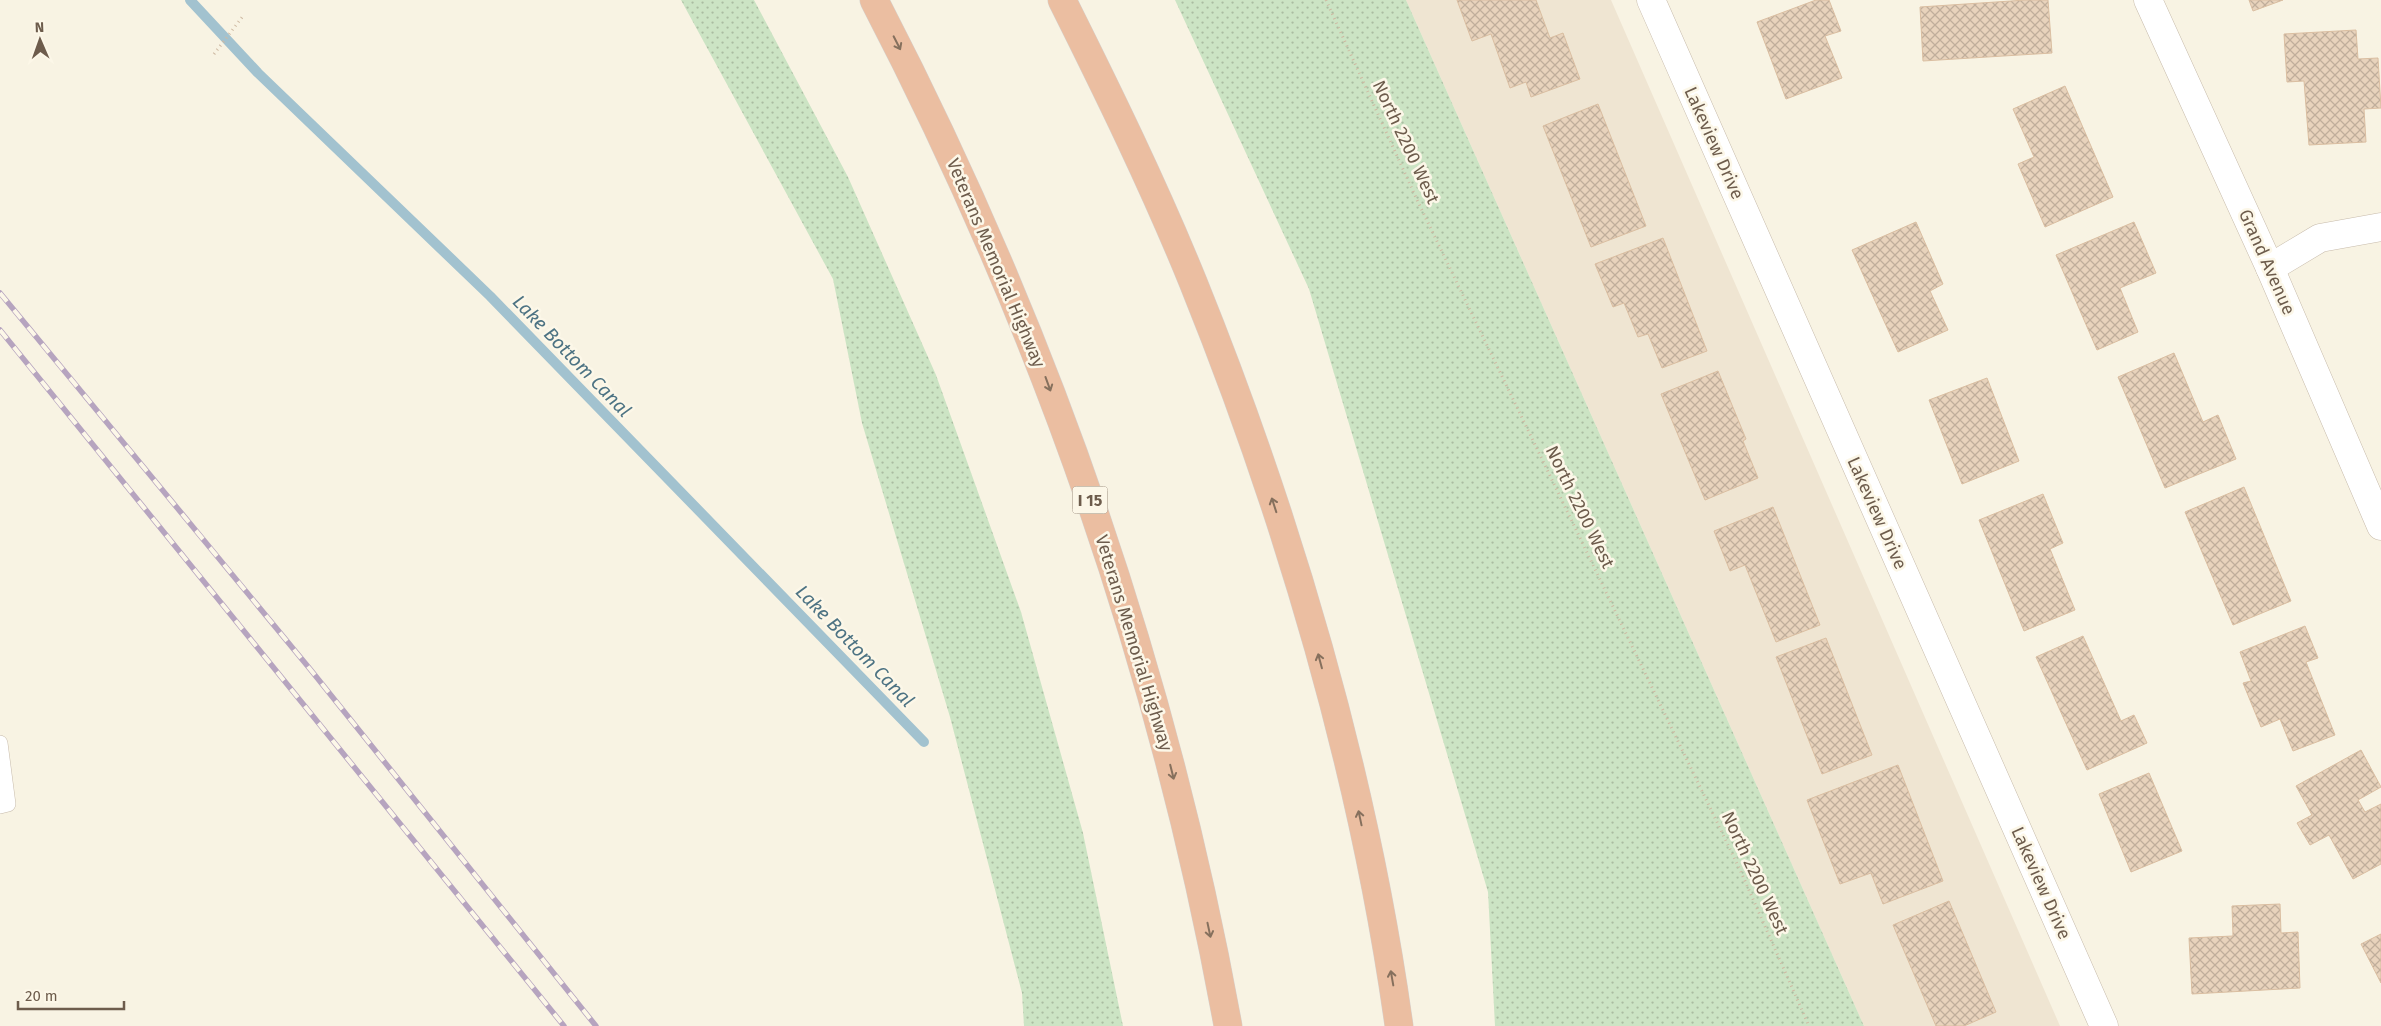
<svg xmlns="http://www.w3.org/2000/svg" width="2381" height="1026" font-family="'Fira Sans',sans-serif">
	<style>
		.residential { fill: #efe5d2 }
		.grass { fill: url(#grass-dots) }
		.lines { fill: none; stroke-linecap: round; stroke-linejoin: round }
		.stream { stroke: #a2c2cf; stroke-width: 10 }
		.building { fill: url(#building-cross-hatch); stroke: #dabea1 }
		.service-casing { stroke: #c7bbab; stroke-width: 16 }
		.minor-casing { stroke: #c7bbab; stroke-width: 29 }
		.motorway-casing { stroke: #d6d1cd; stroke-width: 29 }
		.path { stroke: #ceb9a2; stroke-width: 3; stroke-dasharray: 1 4; stroke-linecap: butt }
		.service { stroke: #fff; stroke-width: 15 }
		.minor { stroke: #fff; stroke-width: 28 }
		.motorway { stroke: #ebbea1; stroke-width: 28 }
		.rail-casing { stroke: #b6a4bf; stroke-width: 5.5 }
		.rail { stroke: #fcf7e8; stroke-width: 4; stroke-dasharray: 11; stroke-linecap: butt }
		.oneway { stroke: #86705d }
		.labels { text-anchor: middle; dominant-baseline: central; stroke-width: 5; stroke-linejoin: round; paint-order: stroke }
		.shield { fill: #fcf7e8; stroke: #988a7b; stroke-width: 1 }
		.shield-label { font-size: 16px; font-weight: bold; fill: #6d5c4c }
		.street-label { font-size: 18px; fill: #6d5c4c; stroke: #fcf7e8 }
		.water-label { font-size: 19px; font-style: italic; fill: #4d7383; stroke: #fcf7e8 }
	</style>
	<defs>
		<pattern id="grass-dots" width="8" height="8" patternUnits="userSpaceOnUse" patternTransform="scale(1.25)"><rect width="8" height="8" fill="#cce4c4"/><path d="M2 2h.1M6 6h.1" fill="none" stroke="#aabca1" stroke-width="1.8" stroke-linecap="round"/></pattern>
		<pattern id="building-cross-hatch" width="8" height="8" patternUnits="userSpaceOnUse" patternTransform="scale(1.25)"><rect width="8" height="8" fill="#e8d3bc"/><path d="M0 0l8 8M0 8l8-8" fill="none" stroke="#c0ae9b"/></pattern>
	</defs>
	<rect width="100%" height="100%" fill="#f8f3e3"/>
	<!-- residential -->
	<path class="residential" d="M1406,0H1611L2060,1026H1864Z"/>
	<!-- grass -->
	<g class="grass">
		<path d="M681,0H754L848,177L936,375L1021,612L1083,833L1123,1026H1024L1022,993L950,717L862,423L833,279Z"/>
		<path d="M1175,0H1406L1864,1026H1495L1488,892L1309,289Z"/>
	</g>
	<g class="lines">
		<!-- stream -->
		<path class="stream" d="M190,0L258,73L490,296L924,742"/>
	</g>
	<!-- building -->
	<g class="building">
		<path d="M1457,0H1536L1550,38L1563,33L1580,79L1531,97L1526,82L1510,88L1491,34L1472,41Z"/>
		<path d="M1816,0H1829L1841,31L1825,36L1842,78L1786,99L1757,22Z"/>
		<path d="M2026,0H2048L2052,53L1923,61L1920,7Z"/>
		<path d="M2249,0H2283L2253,11Z"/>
		<path d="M2356,30L2358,59L2378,58L2381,108L2364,109L2366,142L2309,145L2304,81L2287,82L2284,34Z"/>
		<path d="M2065,86L2113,197L2045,227L2018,164L2034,157L2013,109Z"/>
		<path d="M1598,104L1646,226L1591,247L1543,126Z"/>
		<path d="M1916,222L1943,284L1930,291L1948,330L1898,352L1852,250Z"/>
		<path d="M2134,222L2156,273L2120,288L2138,332L2097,350L2056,255Z"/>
		<path d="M1663,238L1707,351L1662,368L1648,334L1638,337L1624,303L1613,307L1595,264Z"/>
		<path d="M2174,353L2203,422L2218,415L2236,459L2165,488L2118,377Z"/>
		<path d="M1718,371L1746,439L1743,441L1758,478L1705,500L1661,394Z"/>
		<path d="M1987,378L2019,461L1962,484L1929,400Z"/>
		<path d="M2244,487L2291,601L2233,625L2185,512Z"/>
		<path d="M2043,494L2063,543L2050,549L2075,610L2024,631L1979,520Z"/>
		<path d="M1773,507L1820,625L1776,642L1745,565L1730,571L1714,531Z"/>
		<path d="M2305,626L2318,658L2306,662L2335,735L2293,751L2280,719L2261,727L2243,683L2251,681L2240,652Z"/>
		<path d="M2083,636L2121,721L2134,715L2147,743L2087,770L2036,657Z"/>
		<path d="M1826,638L1872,755L1822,774L1776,657Z"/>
		<path d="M2361,750L2381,787L2358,800L2365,812L2381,804V864L2353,879L2329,835L2310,845L2297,823L2312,815L2296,786Z"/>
		<path d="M1898,765L1943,881L1883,904L1871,873L1840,884L1807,800Z"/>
		<path d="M2149,773L2182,851L2131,872L2099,794Z"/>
		<path d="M1949,901L1996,1012L1964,1026H1936L1893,925Z"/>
		<path d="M2280,904L2281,933L2298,932L2300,988L2192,994L2189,938L2233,936L2232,906Z"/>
		<path d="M2381,934V983L2361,944Z"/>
	</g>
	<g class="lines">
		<defs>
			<path id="service" d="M0,743L8,804L0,806"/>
			<g id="minor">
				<path d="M1651,0L2104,1026"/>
				<path d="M2148,0L2270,268L2381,526"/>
				<path d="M2270,268L2320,238L2381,227"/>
			</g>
			<g id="motorway">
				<path d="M874,0C1042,323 1163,667 1228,1026"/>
				<path d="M1062,0C1108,92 1154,186 1193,282C1288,517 1364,774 1399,1026"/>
			</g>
		</defs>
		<!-- service casing -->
		<use href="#service" class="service-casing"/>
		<!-- minor casing -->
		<use href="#minor" class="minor-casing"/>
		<!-- motorway casing -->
		<use href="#motorway" class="motorway-casing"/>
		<!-- path -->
		<g class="path">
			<path d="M1326,0L1418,202L1741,872L1809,1026"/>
			<path d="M214,54L243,16"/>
		</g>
		<!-- service -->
		<use href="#service" class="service"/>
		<!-- minor -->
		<use href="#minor" class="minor"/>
		<!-- motorway -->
		<use href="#motorway" class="motorway"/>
		<defs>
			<g id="rail">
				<path d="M0,293L310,669L596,1026"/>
				<path d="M0,330L564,1026"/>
			</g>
		</defs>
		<!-- rail casing -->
		<use href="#rail" class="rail-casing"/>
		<!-- rail -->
		<use href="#rail" class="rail"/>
	</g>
	<!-- one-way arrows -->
	<defs><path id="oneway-shaft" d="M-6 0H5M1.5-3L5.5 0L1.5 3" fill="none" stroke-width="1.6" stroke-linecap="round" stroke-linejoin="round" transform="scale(1.25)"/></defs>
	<g class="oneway">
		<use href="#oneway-shaft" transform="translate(897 43) rotate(63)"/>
		<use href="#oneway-shaft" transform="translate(1048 384) rotate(70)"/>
		<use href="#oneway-shaft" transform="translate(1274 505) rotate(-108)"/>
		<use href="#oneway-shaft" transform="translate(1320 661) rotate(-105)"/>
		<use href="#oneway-shaft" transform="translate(1172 772) rotate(76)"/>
		<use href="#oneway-shaft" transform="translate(1360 818) rotate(-102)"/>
		<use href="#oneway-shaft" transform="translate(1209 930) rotate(78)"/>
		<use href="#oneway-shaft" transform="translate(1392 978) rotate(-100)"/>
	</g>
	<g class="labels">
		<!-- shield labels -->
		<rect class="shield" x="1072.5" y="486.5" width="35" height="27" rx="4"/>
		<g class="shield-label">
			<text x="1090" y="500">I 15</text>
		</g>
		<!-- street labels -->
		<g class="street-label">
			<text transform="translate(1406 142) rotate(65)">North 2200 West</text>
			<text transform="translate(1714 143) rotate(66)">Lakeview Drive</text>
			<text transform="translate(2267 262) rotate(66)">Grand Avenue</text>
			<text transform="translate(996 263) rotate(67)">Veterans Memorial Highway</text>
			<text transform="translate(1580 507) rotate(64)">North 2200 West</text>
			<text transform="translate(1877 513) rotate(66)">Lakeview Drive</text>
			<text transform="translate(1134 643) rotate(73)">Veterans Memorial Highway</text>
			<text transform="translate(1755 873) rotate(65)">North 2200 West</text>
			<text transform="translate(2041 883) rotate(66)">Lakeview Drive</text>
		</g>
		<!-- water labels -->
		<g class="water-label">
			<text transform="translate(572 356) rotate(46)">Lake Bottom Canal</text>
			<text transform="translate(855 646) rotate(46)">Lake Bottom Canal</text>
		</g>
	</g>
	<!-- north arrow -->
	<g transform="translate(40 40) rotate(358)" stroke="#fcf7e8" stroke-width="4" paint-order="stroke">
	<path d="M0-4L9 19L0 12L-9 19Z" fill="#6d5c4c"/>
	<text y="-8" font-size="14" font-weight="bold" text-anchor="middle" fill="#6d5c4c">N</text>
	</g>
	<!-- scale -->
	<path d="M18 1001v8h106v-8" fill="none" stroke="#6d5c4c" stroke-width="2.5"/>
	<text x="25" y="1001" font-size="15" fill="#6d5c4c" stroke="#fcf7e8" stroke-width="4" paint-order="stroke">20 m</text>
</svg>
